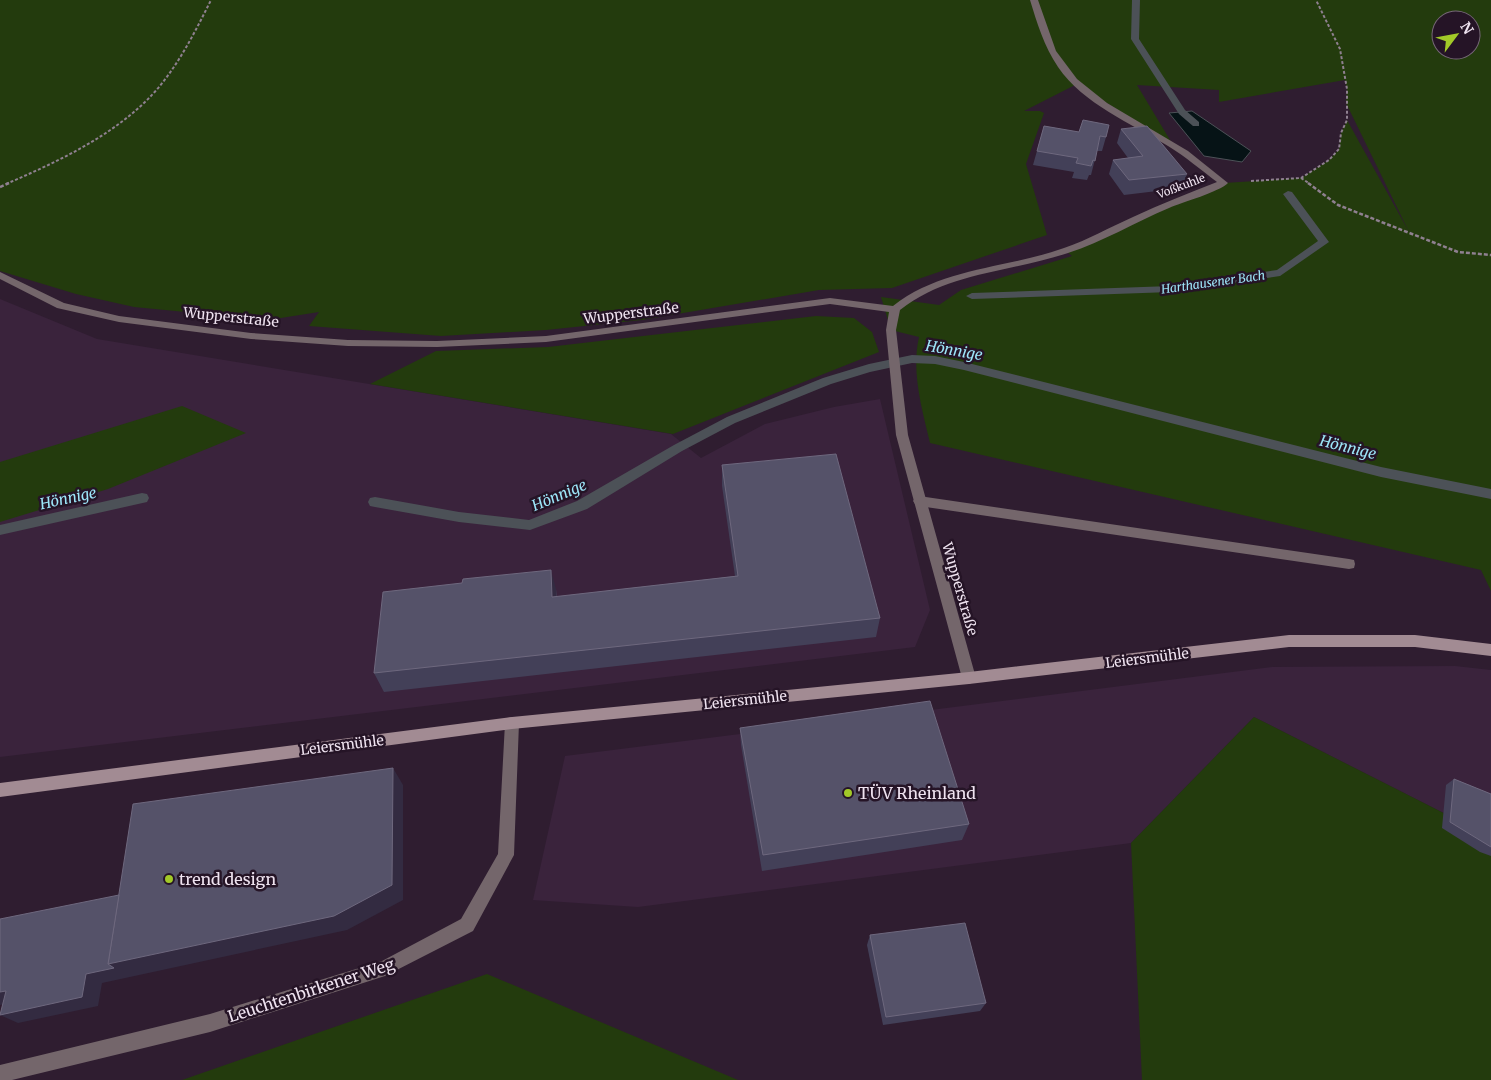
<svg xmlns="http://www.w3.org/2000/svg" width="1491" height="1080" font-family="Merriweather,serif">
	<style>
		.built { fill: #3a233c }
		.green { fill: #233b0d; fill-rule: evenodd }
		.water { fill: #061316; stroke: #4c5157 }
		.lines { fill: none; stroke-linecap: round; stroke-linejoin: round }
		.stream { fill: #4c5157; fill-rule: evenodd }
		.path-far1 { stroke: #8f8090; stroke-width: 2; stroke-dasharray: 3 2; stroke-linecap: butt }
		.path { stroke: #8f8090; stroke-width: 2.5; stroke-dasharray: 4 2; stroke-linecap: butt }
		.service { fill: #74666b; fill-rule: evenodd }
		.minor { fill: #74666b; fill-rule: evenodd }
		.secondary { fill: #a28b93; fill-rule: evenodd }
		.wall { fill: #434058 }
		.shaded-wall { fill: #332b41 }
		.building { fill: #555269; stroke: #6e687e }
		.poi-dot { fill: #a2c928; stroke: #251426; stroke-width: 2 }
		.labels { text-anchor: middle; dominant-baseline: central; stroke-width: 5; stroke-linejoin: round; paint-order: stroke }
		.far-street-label { font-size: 11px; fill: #efe3f0; stroke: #251426 }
		.far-water-label { font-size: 12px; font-style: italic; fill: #9de6f9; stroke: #251426 }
		.street-label { font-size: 14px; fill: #efe3f0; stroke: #251426 }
		.water-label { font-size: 15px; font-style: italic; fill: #9de6f9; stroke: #251426 }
		.near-poi-label { font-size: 16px; fill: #efe3f0; stroke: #251426; text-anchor: start }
		.near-street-label { font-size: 16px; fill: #efe3f0; stroke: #251426 }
	</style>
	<rect width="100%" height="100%" fill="#2f1d30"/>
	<!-- built -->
	<g class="built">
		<path d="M0,299L97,339L671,434L701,458L765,424L834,407L880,399L930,610L915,647L0,757Z"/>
		<path d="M1455,666L1491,670V837L1254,717L1131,843L638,907L533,900L565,756L1272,667Z"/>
	</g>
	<!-- green -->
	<g class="green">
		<path d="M0,0H1491V591L1481,570L930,443C922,409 911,372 919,337L891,330L881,297L939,305L961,290L1072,256L1066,251L1224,183L1301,178L1329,160L1339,149L1341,133L1347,120L1409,232L1346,103L1347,89L1345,80L1219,102V90L1137,85L1173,145L1077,84L1024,111H1040L1044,113L1026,164L1047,235L892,288L819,290L642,320L546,330L441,336L309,326L319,312L268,320L134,307L76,294L0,271ZM1441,20H1471V50H1441Z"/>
		<path d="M816,316L854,318L872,332L879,352L673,434L370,384L436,351L548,347Z"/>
		<path d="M182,406L246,433L108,489L0,522V462Z"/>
		<path d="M1254,717L1491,837V1080H1142L1131,843Z"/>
		<path d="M487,974L738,1080H182Z"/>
	</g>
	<!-- water -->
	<path class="water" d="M1192,111L1251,151L1242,162L1204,156L1169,113Z"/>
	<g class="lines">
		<!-- stream -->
		<g class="stream">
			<path d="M1132,0H1140L1139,39L1185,110L1199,122V126H1193L1179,114L1131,39Z"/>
			<path d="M1288,191L1292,192L1329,242L1280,276L1171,292L972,299L966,296L972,293L1171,286L1277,270L1318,241L1283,194Z"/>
			<path d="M912,355L935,356L964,362L1381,467L1491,489V499L1381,477L964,370L935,364L912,363L870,372L831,384L735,423L682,451L587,509L530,530L459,522L375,507L370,506L368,502L370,498L375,497L459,512L529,520L577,501L674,445L727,417L823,378L869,364Z"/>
			<path d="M142,493L147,494L149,498L147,502L0,535V525Z"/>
		</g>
		<!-- path-far1 -->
		<g class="path-far1">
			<path d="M1301,178L1310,184"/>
			<path d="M1251,181L1301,178L1329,160L1339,149L1341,133L1347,120V89L1340,49L1316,0"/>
			<path d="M6,184C57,162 111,137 150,97C176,70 194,34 211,0"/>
		</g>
		<!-- path -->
		<g class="path">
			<path d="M1308,183L1338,205L1458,252L1491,255"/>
			<path d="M0,187L9,183"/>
		</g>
		<!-- service -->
		<path class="service" d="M919,496L1349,559L1354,560L1355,564L1354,568L1349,569L919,506L915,504L913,501L915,498Z"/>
		<!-- minor -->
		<g class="minor">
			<path d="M1030,0H1038L1056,51L1077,79L1107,103L1188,151L1228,183C1219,192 1183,202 1169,208C1135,222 1103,242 1068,253C1011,272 948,272 900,310L896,330L908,435L976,678L974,682L969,684L964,682L962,678L896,435L886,330L889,312L830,304L546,342L437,347L348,346L251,339L119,322L57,308L0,279V272L64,303L119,316L251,333L348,340L437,341L546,336L830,298L893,306C943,267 1006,269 1064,248C1088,240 1110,227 1133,217C1161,204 1189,193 1217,182C1201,170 1186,157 1168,146C1131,123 1083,104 1058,67C1044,46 1037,23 1030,0Z"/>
			<path d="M512,717L517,718L519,723L514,855L473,931L385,976L210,1032L12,1080H0V1065L210,1014L382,961L461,919L498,854L505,723L507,718Z"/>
		</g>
		<!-- secondary -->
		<path class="secondary" d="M1289,635H1415L1491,644V656L1415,647H1289L969,684L512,729L0,797V783L512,717L969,672Z"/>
	</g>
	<!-- wall -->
	<g class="wall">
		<path d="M1044,126L1106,137L1102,151H1097L1091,175H1089L1087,180L1072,178L1074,172L1033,165Z"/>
		<path d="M1121,129L1187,174L1182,188L1124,195L1109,174L1113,160L1128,158L1117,143Z"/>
		<path d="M722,465L880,618L876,637L384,692L374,673L556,589L557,597L735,576L722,486Z"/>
		<path d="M740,728L969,824L962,840L762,871L741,745Z"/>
		<path d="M1454,779L1491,794V856L1480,852L1442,828L1446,785Z"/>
		<path d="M870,935L986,1003L980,1011L883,1025L867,945Z"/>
	</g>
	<!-- shaded-wall -->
	<g class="shaded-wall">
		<path d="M551,570L556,589L557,617L552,597Z"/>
		<path d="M393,768L403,785V900L347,930L102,983L98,1006L18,1023L0,1015L108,964Z"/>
		<path d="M6,991L24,1000L0,1005V992Z"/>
	</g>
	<!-- building -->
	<g class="building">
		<path d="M1083,120L1109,125L1106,137L1100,136L1095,161L1093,160L1091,166L1076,163L1078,158L1037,151L1044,126L1079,132Z"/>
		<path d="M1147,126L1187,174L1129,180L1113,160L1143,156L1121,129Z"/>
		<path d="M836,454L880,618L374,673L383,592L462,583L463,579L551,570L552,597L738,576L722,465Z"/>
		<path d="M930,701L969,824L763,855L740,728Z"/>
		<path d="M393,768L392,885L334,916L108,964L133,804Z"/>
		<path d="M1454,779L1491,794V847L1450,822Z"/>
		<path d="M119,895L108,964L114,968L86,974L82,997L0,1015L6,991L0,992V919Z"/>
		<path d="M965,923L986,1003L886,1017L870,935Z"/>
	</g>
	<!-- markers -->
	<g class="poi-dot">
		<circle cx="848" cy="793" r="5"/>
		<circle cx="169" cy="879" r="5"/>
	</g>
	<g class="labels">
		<!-- far-street labels -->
		<g class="far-street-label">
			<text transform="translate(1181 186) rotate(-21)">Voßkuhle</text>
		</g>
		<!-- far-water labels -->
		<g class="far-water-label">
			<text transform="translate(1213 282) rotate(-8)">Harthausener Bach</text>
		</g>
		<!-- street labels -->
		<g class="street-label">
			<text transform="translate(631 313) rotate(-7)">Wupperstraße</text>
			<text transform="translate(231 317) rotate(6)">Wupperstraße</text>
			<text transform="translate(960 589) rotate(74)">Wupperstraße</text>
			<text transform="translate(1147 658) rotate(-7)">Leiersmühle</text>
			<text transform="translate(745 700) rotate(-6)">Leiersmühle</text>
			<text transform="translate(342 745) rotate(-7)">Leiersmühle</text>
		</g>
		<!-- water labels -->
		<g class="water-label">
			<text transform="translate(954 350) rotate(10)">Hönnige</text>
			<text transform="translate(1348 447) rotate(14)">Hönnige</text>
			<text transform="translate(559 495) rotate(-23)">Hönnige</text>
			<text transform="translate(68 498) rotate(-12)">Hönnige</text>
		</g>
		<!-- near-poi labels -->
		<g class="near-poi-label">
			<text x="858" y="793">TÜV Rheinland</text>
			<text x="179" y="879">trend design</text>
		</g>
		<!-- near-street labels -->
		<g class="near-street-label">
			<text transform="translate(311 990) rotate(-18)">Leuchtenbirkener Weg</text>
		</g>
	</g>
	<!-- north arrow -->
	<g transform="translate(1456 35) rotate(58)"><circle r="24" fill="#251426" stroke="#766777"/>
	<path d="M0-4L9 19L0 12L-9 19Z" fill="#a2c928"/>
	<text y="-8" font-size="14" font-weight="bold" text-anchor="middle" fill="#efe3f0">N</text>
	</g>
</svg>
